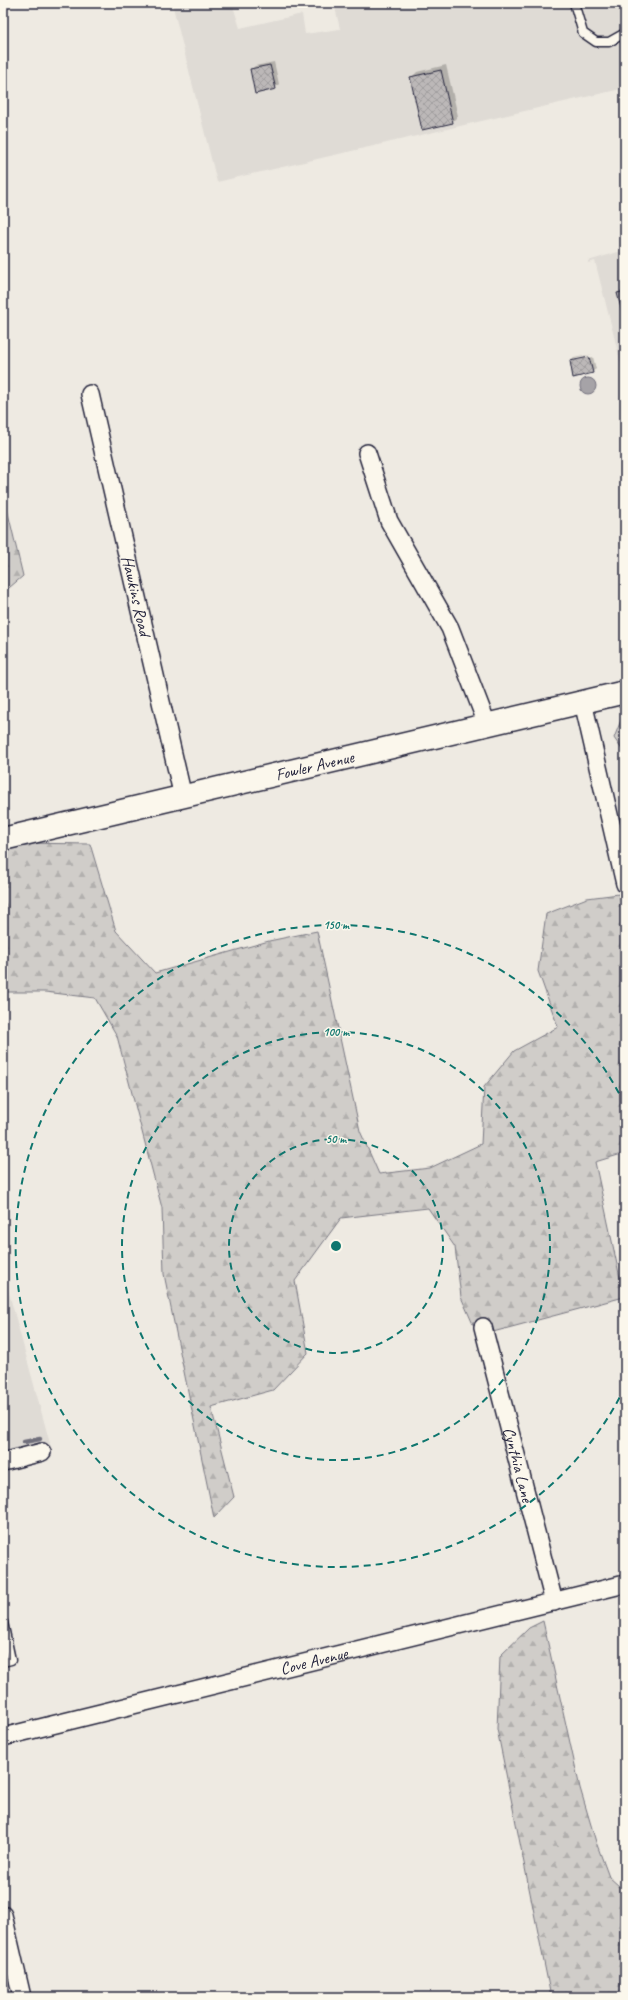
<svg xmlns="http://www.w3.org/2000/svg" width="628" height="2000" font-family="Caveat,sans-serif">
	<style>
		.built { fill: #dfdbd5 }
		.forest { fill: url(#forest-firs); stroke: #797882 }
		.water { fill: #a6a3a7; stroke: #716f7c }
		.shadow { fill: #0003 }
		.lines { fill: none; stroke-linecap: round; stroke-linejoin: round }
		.stream { stroke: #716f7c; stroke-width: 4.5 }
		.building { fill: url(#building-cross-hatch); stroke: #22223b }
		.lane-casing { stroke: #22223b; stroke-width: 11 }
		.street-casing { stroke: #22223b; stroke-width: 20 }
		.secondary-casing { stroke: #22223b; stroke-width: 25 }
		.lane { stroke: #fbf7ec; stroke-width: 8 }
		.street { stroke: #fbf7ec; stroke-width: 17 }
		.secondary { stroke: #fbf7ec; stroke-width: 22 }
		.ring { fill: none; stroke: #0f766e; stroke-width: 2; stroke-dasharray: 7 5 }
		.labels { text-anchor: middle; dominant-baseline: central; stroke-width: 3; stroke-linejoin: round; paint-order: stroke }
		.street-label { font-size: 17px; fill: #22223b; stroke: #fbf7ec }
		.centre { fill: #0f766e; stroke: #fbf7ec; stroke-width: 2 }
		.ring-label { font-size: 12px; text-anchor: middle; font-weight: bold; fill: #0f766e; stroke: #fbf7ec; stroke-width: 3; stroke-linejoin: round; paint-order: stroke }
	</style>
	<defs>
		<pattern id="forest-firs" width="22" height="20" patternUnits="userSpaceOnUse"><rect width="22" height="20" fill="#d0cdc9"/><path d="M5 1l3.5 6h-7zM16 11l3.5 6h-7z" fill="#b2b0ae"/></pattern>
		<pattern id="building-cross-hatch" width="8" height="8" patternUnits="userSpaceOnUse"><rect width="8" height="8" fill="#bcb8b8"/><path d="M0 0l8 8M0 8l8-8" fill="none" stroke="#a19e9f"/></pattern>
	</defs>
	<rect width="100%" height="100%" fill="#eeeae2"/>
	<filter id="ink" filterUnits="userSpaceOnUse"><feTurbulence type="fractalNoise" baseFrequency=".025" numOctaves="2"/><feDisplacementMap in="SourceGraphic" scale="8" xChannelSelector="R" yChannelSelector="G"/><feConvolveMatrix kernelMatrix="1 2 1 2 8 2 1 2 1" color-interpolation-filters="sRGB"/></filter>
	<g filter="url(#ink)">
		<!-- built -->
		<g class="built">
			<path d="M172,3H232L240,28L302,14L305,34L340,29L334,3H625V88L217,182Z"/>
			<path d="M625,250V380L595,261L588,263V261Z"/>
			<path d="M3,1271L52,1451H51L49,1443L3,1454Z"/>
		</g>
		<!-- forest -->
		<g class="forest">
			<path d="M3,492L23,576L3,593Z"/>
			<path d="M625,710V754L614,738Z"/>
			<path d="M19,843L90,844L116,931L155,973L269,941L317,931L360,1131L379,1174L430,1168L481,1144L484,1087L514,1051L558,1027L538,971L546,914L587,898L619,894L625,921V1153L595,1162L624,1297L493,1332L489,1318L473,1322L476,1331L461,1297L455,1247L428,1208L341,1218L295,1281L308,1353L273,1390L211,1407L234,1497L214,1518L164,1274L162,1208L117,1036L95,998L45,992H3V847Z"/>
			<path d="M543,1621L580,1788L596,1842L609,1877L619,1886L625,1884V1997H551L497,1729L500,1656L529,1628Z"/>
		</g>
		<!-- water -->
		<circle class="water" cx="588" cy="386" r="8"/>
		<!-- shadow -->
		<g class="shadow">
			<path d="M274,62L279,84L275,88L251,70L255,66Z"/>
			<path d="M446,65L458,116L452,122L411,78L417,72Z"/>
			<path d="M625,289V315L618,293Z"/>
			<path d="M593,354L574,359V361L593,357L596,369L592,372L571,361L574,358Z"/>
		</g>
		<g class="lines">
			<!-- stream -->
			<path class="stream" d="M24,1442L40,1439"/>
		</g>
		<!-- building -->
		<g class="building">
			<path d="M270,65L276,89L255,94L250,69Z"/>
			<path d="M441,70L453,123L422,130L410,77Z"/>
			<path d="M625,291V316H623L617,293Z"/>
			<path d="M589,357L593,373L573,378L570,361Z"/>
		</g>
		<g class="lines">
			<defs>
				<g id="lane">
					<path d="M574,3L583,33L596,42H609L625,33"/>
					<path d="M3,1622L11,1660L3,1662"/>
				</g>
				<g id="street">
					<path id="s1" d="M90,394L183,797"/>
					<path d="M367,453L389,521L450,628L487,724"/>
					<path d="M583,702L625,884"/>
					<path id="s2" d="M483,1327L554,1602"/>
					<path d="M3,1462L42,1452"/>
					<path id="s3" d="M3,1737L625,1584"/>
					<path d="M3,1915L22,1997"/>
				</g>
				<g id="secondary">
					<path id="s4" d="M3,839L625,692"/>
				</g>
			</defs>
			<!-- lane casing -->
			<use href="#lane" class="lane-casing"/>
			<!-- street casing -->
			<use href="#street" class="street-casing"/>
			<!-- secondary casing -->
			<use href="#secondary" class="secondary-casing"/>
			<!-- lane -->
			<use href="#lane" class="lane"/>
			<!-- street -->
			<use href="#street" class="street"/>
			<!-- secondary -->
			<use href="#secondary" class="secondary"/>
		</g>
	</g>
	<!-- distance rings -->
	<g class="ring">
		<circle cx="336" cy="1246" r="107"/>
		<circle cx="336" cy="1246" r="214"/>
		<path d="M625 1387A321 321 0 1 1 625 1105"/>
	</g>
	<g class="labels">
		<!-- street labels -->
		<g class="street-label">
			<text stroke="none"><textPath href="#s1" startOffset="207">Hawkins Road</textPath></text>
			<text stroke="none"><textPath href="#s4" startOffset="320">Fowler Avenue</textPath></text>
			<text stroke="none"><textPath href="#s2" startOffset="142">Cynthia Lane</textPath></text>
			<text stroke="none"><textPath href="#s3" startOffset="320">Cove Avenue</textPath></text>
		</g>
	</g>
	<circle cx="336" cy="1246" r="6" class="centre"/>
	<g class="ring-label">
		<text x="336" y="929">150 m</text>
		<text x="336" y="1036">100 m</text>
		<text x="336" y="1143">50 m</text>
	</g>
	<!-- margin -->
	<rect width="628" height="2000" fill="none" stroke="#fbf7ec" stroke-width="16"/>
	<rect x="8" y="8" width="612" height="1984" fill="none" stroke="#22223b" stroke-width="1.5" filter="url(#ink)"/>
</svg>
